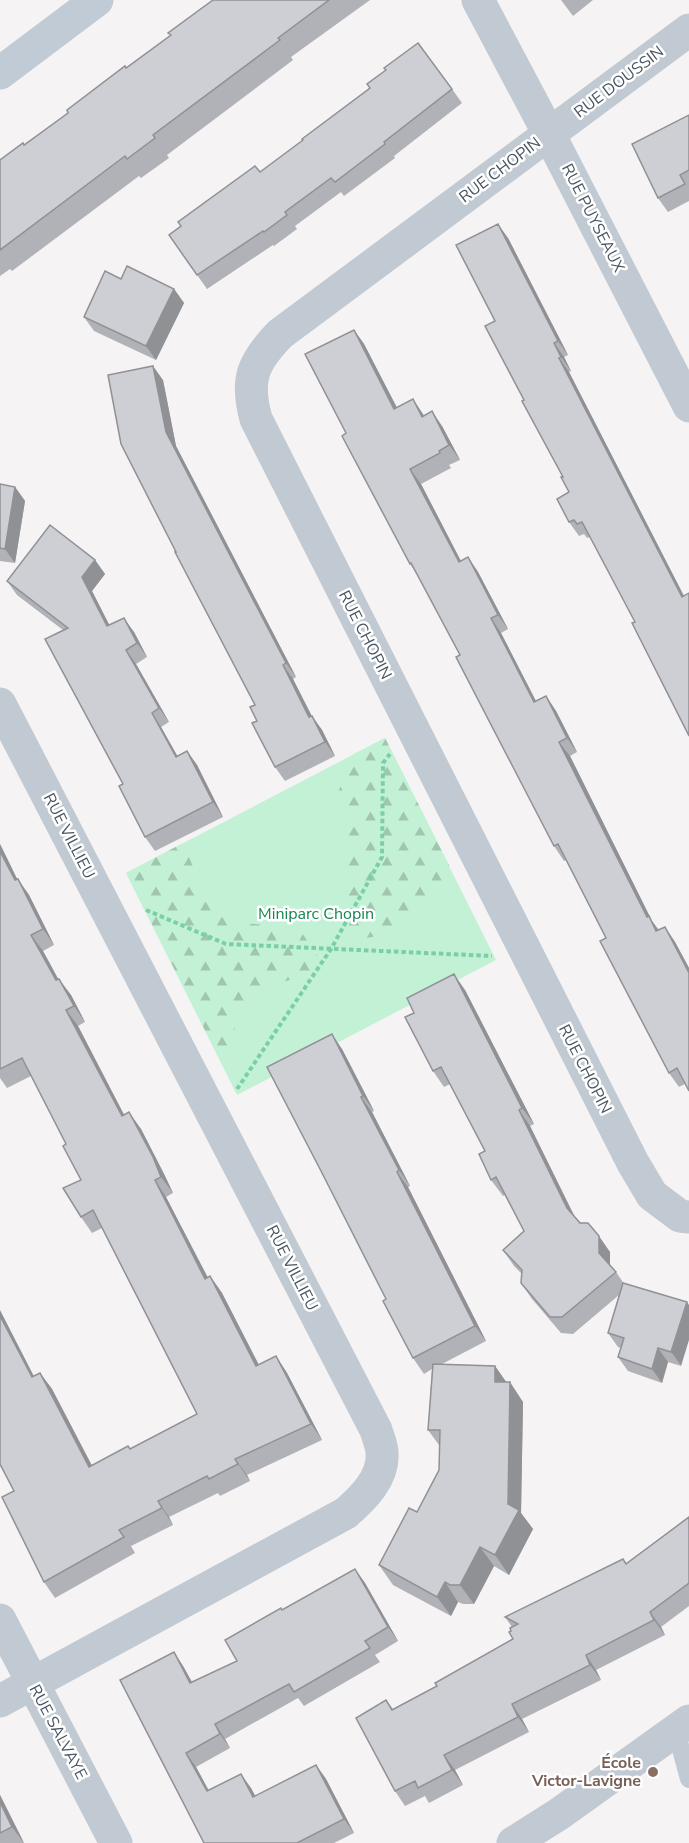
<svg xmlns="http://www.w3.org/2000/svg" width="689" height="1843" font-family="'Nunito Sans',sans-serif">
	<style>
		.green { fill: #c3f1d5 }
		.forest { fill: url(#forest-firs) }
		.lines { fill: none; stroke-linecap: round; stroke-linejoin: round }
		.path { stroke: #7ad0a6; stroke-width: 4; stroke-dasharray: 4.5 3; stroke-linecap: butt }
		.service { stroke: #c1cad2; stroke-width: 18 }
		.minor { stroke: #c1cad2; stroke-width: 33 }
		.tertiary { stroke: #c1cad2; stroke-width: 33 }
		.secondary { stroke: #c1cbd6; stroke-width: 33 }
		.wall { fill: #b0b2b7 }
		.shaded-wall { fill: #909195 }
		.building { fill: #cdcfd5; stroke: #909195; stroke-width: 1.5 }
		.education-dot { fill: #8d6e63; stroke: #fff; stroke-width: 2 }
		.labels { text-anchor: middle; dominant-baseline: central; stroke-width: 5; stroke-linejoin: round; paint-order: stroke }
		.street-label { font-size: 16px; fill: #4a5661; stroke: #fff }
		.park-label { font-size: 16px; fill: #17864f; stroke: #fff }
		.education-label { font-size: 16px; font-weight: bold; fill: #785e54; stroke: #fff; text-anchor: end }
	</style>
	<defs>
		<pattern id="forest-firs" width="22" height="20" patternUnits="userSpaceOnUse" patternTransform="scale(1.5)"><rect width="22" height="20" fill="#c3f1d5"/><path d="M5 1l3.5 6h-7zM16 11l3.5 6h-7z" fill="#a0c6b0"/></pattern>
	</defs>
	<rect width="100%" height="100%" fill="#f5f3f3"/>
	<!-- green -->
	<path class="green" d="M385,738L496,960L237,1095L126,873Z"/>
	<!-- forest -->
	<g class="forest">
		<path d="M385,738L449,865L439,892L410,910L396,933L354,940L341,915L346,899L349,833L344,821L337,795L354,754Z"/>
		<path d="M183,843L208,902L227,922L298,927L325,967L245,996L223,1066L126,873Z"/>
	</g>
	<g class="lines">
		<!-- path -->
		<g class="path">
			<path d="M146,910L226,944L492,956"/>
			<path d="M237,1089L331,949L382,857L383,763L390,754"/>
		</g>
		<!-- service -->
		<path class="service" d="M676,1731L689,1779"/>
		<!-- minor -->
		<g class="minor">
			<path d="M478,0L549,134L689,406"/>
			<path d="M689,30L280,334C253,362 245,379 256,419L633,1163L652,1195L680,1216L689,1217"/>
			<path d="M0,704L376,1430C378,1437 382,1446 382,1453C384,1478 363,1498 346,1513L0,1701"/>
			<path d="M0,1620L116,1843"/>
		</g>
		<!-- tertiary -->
		<path class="tertiary" d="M513,1843L559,1814L689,1721"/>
		<!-- secondary -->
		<path class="secondary" d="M0,73L97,0"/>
	</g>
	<!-- wall -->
	<g class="wall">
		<path d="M213,0H370L291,57L293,60L167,155L169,158L141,178L139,176L12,271L10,269L0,276V160L24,145L68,113L126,68L170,36Z"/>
		<path d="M561,0H593L573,16Z"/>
		<path d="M452,89L462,103L394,156L395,158L344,196L341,192L295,226L297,229L274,246L273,245L207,289L169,235L260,172Z"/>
		<path d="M689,115V201L668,212L658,198Z"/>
		<path d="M508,238L568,355L564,357L571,371L569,372L684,596L635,622L590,537L587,538L584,534L579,536L569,522V492L563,477L524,400L495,321Z"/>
		<path d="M121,279L174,289L184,303L156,360L94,331L84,317Z"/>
		<path d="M354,330L364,344L396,407L424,415L442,426L460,460L449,465L451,468L421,484L461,561L468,557L478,572L508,629L501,633L536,701L546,696L556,711L577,752L570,756L652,921L659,930L665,927L675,942L689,968V1091L685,1084L679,1087L669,1073L606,938L566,860L564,861L554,846L460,655L418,576L410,564L346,433Z"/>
		<path d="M163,380L176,446L296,677L293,679L312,716L322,730L335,756L285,781L275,767L257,721L255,705L176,552Z"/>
		<path d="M0,484L15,487L25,501L15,563L0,561Z"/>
		<path d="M95,560L105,574L92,591L109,625L134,632L147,657L136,664L169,722L161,727L177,756L187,751L197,765L223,817L155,851L145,837L123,784L63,630L17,595L7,581Z"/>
		<path d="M0,844L17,879L29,895L54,945L43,951L58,979L71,995L85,1022L78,1026L124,1115L141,1129L164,1174L173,1193L166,1197L207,1278L210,1276L222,1293L259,1365L276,1356L287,1373L322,1440L247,1475L250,1481L220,1496L218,1493L169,1517L173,1525L131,1546L135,1553L55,1598L44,1582L14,1491L34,1376L40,1373L52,1389L92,1466L130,1449L197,1414L102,1228L92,1233L81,1217V1180L66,1144L31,1076L7,1088L0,1078Z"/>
		<path d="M465,990L534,1124L530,1126L575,1217L610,1252V1266L616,1272L681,1366L668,1362L662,1383L628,1371L618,1357L621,1348L618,1347L608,1333L619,1295L573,1334L561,1333L532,1299L521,1283L522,1274L514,1266L503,1250L524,1231L505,1195L503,1196L491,1180L485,1151L450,1084L444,1087L433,1071Z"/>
		<path d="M342,1049L374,1111L372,1112L410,1186L408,1187L486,1341L442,1364L495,1366L506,1382L523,1402L521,1513L533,1529L509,1575L494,1566L474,1604H463L458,1602L451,1616L393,1585L379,1565L417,1512L439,1470V1445L428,1430L432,1369L424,1374L413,1358Z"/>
		<path d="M689,1517V1606L661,1627L665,1635L596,1670L601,1680L522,1719L529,1732L455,1770L463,1785L429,1803L425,1796L405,1806L395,1791L386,1700L393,1709L437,1686L513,1639L511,1631L512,1627L505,1617L626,1563Z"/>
		<path d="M355,1569L365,1583L398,1641L375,1655L380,1662L304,1706L298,1698L225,1739L230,1748L196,1767L209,1791L251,1788L255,1796L316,1765L326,1779L354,1833L334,1843H204L120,1680L174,1652L183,1666L192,1682L237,1661L283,1610Z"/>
		<path d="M0,1795L24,1843H0Z"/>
	</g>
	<!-- shaded-wall -->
	<g class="shaded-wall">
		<path d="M498,224L508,238L568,355L558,341Z"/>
		<path d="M174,289L184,303L156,360L146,346Z"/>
		<path d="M354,330L364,344L405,423L394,409Z"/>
		<path d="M554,343L564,357L571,371L561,357Z"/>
		<path d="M559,358L569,372L689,606L682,597Z"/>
		<path d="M153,366L163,380L176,446L296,677L286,663L166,432Z"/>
		<path d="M413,399L423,414L432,431L422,417Z"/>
		<path d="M432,411L442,426L460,460L449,445Z"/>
		<path d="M410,469L421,484L469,577L459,562Z"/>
		<path d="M15,487L25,501L15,563L5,549Z"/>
		<path d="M468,557L478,572L508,629L498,615Z"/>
		<path d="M95,560L105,574L92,591L117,640L107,626L82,577Z"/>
		<path d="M124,618L134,632L147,657L137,643Z"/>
		<path d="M491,618L501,633L544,717L534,702Z"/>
		<path d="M126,650L136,664L169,722L159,708Z"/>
		<path d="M283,665L293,679L319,731L309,717Z"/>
		<path d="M546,696L556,711L577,752L567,738Z"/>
		<path d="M152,713L161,727L186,771L176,757Z"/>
		<path d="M312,716L322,730L335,756L325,742Z"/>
		<path d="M559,742L570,756L652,921L659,931L667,946L647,917Z"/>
		<path d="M187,751L197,765L223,817L213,802Z"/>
		<path d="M0,844L26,897L15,880L0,851Z"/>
		<path d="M18,879L29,895L54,945L43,929Z"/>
		<path d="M665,927L675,942L689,968V973Z"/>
		<path d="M31,935L43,951L68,997L56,980Z"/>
		<path d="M454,974L465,990L534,1124L522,1108Z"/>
		<path d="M59,979L71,995L85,1022L74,1006Z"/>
		<path d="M66,1010L78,1026L133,1132L122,1116Z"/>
		<path d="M332,1034L342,1049L374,1111L363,1096Z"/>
		<path d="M361,1097L372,1112L410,1186L399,1170Z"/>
		<path d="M519,1110L530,1126L578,1224L567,1208Z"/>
		<path d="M129,1112L141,1129L164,1174L173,1193L161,1177Z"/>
		<path d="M397,1172L408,1187L486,1341L475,1326Z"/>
		<path d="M155,1180L166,1197L217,1295L205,1279Z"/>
		<path d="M599,1236L610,1252V1269L599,1253Z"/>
		<path d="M210,1276L222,1293L268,1383L256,1366Z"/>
		<path d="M687,1302L689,1305V1340L681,1366L671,1352Z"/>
		<path d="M0,1310L43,1394L32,1377L0,1316Z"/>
		<path d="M658,1348L668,1362L662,1383L652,1369Z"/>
		<path d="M276,1356L287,1373L322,1440L311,1424Z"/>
		<path d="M495,1366L509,1386L495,1382Z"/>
		<path d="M40,1373L52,1389L101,1483L89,1467Z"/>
		<path d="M510,1382L523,1402L521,1513L533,1529L509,1575L495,1555L508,1504Z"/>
		<path d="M235,1459L247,1475L250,1481L238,1464Z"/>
		<path d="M158,1501L169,1517L173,1525L162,1508Z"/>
		<path d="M480,1547L494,1566L474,1604L460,1585Z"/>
		<path d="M355,1569L365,1583L398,1641L388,1627Z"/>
		<path d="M445,1582L458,1602L451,1616L437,1597Z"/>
		<path d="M650,1612L661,1627L665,1635L654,1620Z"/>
		<path d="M174,1652L183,1666L200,1697L190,1683Z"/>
		<path d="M586,1655L596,1670L601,1680L590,1665Z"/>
		<path d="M512,1704L522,1719L529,1732L518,1717Z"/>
		<path d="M215,1724L225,1739L230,1748L220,1734Z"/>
		<path d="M186,1753L196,1767L217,1806L207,1791Z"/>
		<path d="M444,1755L455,1770L463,1785L452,1770Z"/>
		<path d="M316,1765L326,1779L354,1833L344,1819Z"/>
		<path d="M241,1774L251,1788L263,1811L253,1797Z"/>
		<path d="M0,1795L24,1843L12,1827L0,1802Z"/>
	</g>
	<!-- building -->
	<g class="building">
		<path d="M213,0H329L278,38L280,40L153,135L155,138L127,159L125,156L0,250V160L23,143L24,145L68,113L67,110L125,66L126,68L171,35L168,33Z"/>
		<path d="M418,43L452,89L384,142L385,144L335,182L331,178L285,212L287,215L264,232L263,231L197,275L169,235L181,226L178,222L255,166L260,172L303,140L302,139L370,88L367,84L386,70L384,68Z"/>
		<path d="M689,115V170L680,175L685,184L658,198L632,144Z"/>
		<path d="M498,224L558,341L554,343L561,357L559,358L682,597L689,593V736L632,623L635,622L582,522L577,524L574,520L569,522L557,499L569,492L561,477H563L522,401L524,400L485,326L495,321L456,245Z"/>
		<path d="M127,266L174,289L146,346L84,317L105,271L121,279Z"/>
		<path d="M354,330L394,409L413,399L422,417L432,411L449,445L439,451L440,453L410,469L459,562L468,557L498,615L491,618L534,702L546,696L567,738L559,742L647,917L649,916L656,931L665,927L689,973V1091L677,1068L669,1073L600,941L606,938L558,844L554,846L514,769L456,657L460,655L411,563L410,564L342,436L346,433L305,354Z"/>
		<path d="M153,366L166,432L286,663L283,665L309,717L312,716L325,742L275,767L252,723L257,721L250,707L255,705L175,552H176L121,444L108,375Z"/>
		<path d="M0,484L15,487L5,549L0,548Z"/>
		<path d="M50,525L95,560L82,577L107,626L124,618L137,643L126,650L159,708L152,713L176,757L187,751L213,802L145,837L119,786L123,784L45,639L68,628L7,581Z"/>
		<path d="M0,851L15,880L18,879L43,929L31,935L56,980L59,979L74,1006L66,1010L122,1116L129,1112L153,1157L161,1177L155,1180L205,1279L210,1276L256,1366L276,1356L311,1424L235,1459L238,1464L209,1479L207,1476L158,1501L162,1508L119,1530L124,1537L44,1582L2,1497L14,1491L0,1464V1316L32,1377L40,1373L89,1467L128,1446L130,1449L197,1414L93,1210L81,1217L63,1188L81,1180L63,1146L66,1144L22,1058L0,1069Z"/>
		<path d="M454,974L522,1108L519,1110L567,1208L580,1223H588L599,1236V1253L616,1272L562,1317H550L521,1283L522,1270L503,1250L524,1231L496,1177L491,1180L479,1154L485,1151L441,1067L433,1071L405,1017L414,1013L407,998Z"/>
		<path d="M332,1034L363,1096L361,1097L399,1170L397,1172L475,1326L413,1358L383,1301L386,1299L321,1171L267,1067Z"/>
		<path d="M623,1283L687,1302L671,1352L658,1348L652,1369L618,1357L624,1338L608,1333Z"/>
		<path d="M433,1364L495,1366V1382H510L508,1504L519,1510L495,1555L480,1547L460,1585H450L445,1582L437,1597L379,1565L409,1508L417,1512L439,1470L440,1430H428Z"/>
		<path d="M689,1517V1583L650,1612L654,1620L586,1655L590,1665L512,1704L518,1717L444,1755L452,1770L418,1788L415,1781L395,1791L356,1718L386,1700L392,1710L437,1686L435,1683L513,1639L509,1632L511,1631L510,1628L518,1624L505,1617L623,1559L626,1564Z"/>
		<path d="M355,1569L388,1627L365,1641L370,1648L294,1692L289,1684L215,1724L220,1734L186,1753L207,1791L241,1774L253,1797L316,1765L344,1819L297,1843H204L120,1680L174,1652L190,1683L237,1661L225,1640L281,1608L282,1610Z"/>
		<path d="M0,1802L12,1827L0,1833Z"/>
	</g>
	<!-- markers -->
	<circle class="education-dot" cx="653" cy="1772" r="6"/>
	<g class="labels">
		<!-- street labels -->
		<g class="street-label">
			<text transform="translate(619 82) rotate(-37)">RUE DOUSSIN</text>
			<text transform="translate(500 170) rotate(-37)">RUE CHOPIN</text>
			<text transform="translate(593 218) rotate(63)">RUE PUYSEAUX</text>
			<text transform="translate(365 635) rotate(63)">RUE CHOPIN</text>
			<text transform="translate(69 836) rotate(63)">RUE VILLIEU</text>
			<text transform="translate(585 1069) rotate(63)">RUE CHOPIN</text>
			<text transform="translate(292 1268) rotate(63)">RUE VILLIEU</text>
			<text transform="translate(58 1732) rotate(62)">RUE SALVAYE</text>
		</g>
		<!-- park labels -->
		<g class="park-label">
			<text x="316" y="914">Miniparc Chopin</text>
		</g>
		<!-- education labels -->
		<g class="education-label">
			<text x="641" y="1763">École<tspan x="641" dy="18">Victor-Lavigne</tspan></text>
		</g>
	</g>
</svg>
